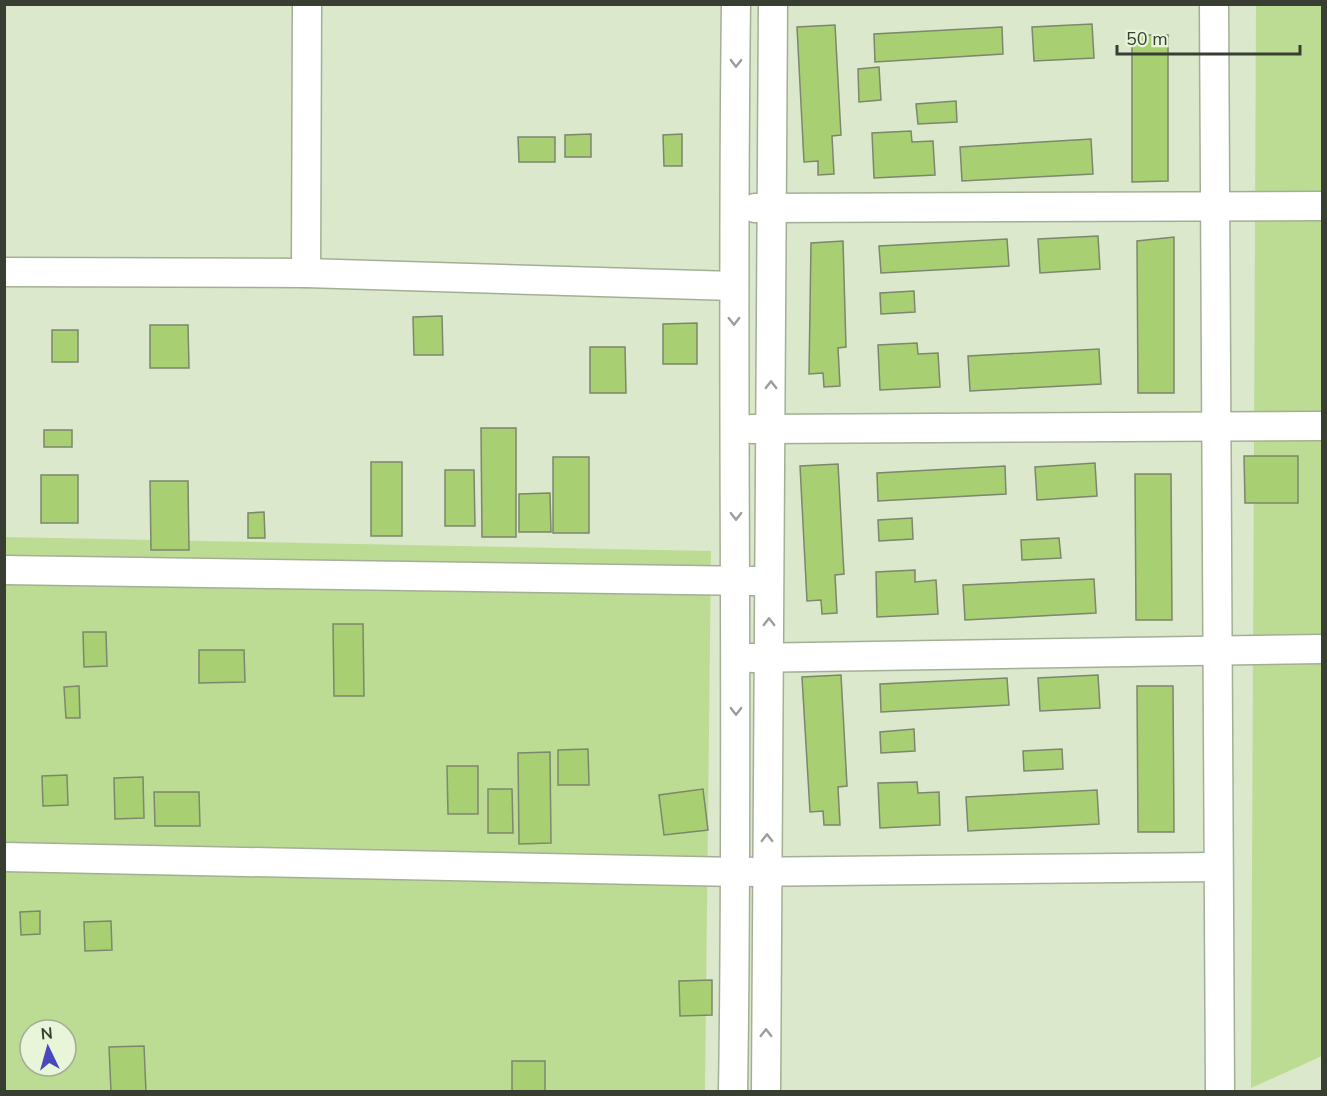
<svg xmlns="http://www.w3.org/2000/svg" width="1327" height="1096" font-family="'Nunito Sans',sans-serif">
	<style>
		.green { fill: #bcdc94; fill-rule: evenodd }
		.building { fill: #a8cf71; stroke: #7c876e; stroke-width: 1.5 }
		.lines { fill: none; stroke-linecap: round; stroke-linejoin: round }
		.minor-casing { stroke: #a3af95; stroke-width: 31 }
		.minor { stroke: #fff; stroke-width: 28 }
		.oneway { stroke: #9c9e99 }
	</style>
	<rect width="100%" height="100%" fill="#dbe8cc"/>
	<!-- green -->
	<g class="green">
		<path d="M1256,5H1322V1056L1251,1088Z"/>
		<path d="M5,537L711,551L705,1091L5,1092ZM30,1030H66V1066H30Z"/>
	</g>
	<!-- building -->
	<g class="building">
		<path d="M1092,24L1094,58L1034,61L1032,27Z"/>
		<path d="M835,25L841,135L832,136L834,174L818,175V161L804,162L797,27Z"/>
		<path d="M1002,27L1003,54L875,62L874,34Z"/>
		<path d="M1132,35H1168V181L1132,182Z"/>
		<path d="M879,67L881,100L859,102L858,69Z"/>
		<path d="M956,101L957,122L918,124L916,104Z"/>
		<path d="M911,131L912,142L933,141L935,175L874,178L872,133Z"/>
		<path d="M591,134V157H565V135Z"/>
		<path d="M682,134V166H664L663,135Z"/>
		<path d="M518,137H555V162H519Z"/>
		<path d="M1091,139L1093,174L962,181L960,147Z"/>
		<path d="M1098,236L1100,269L1040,273L1038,239Z"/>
		<path d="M1174,237V393H1138L1137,241Z"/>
		<path d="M1007,239L1009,266L881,273L879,246Z"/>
		<path d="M843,241L846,347L838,348L840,386L824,387L823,373L809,374L811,243Z"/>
		<path d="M914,291L915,312L881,314L880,293Z"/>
		<path d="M442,316L443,355H414L413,317Z"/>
		<path d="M697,323V364H663V324Z"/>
		<path d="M150,325H188L189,368H150Z"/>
		<rect x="52" y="330" width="26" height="32"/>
		<path d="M917,343L918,354L938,353L940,387L880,390L878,345Z"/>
		<path d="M590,347H625L626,393H590Z"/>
		<path d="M1099,349L1101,384L970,391L968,356Z"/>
		<path d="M481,428H516V537H482Z"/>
		<rect x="44" y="430" width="28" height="17"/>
		<path d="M1244,456H1298V503H1245Z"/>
		<rect x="553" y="457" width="36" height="76"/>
		<rect x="371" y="462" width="31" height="74"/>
		<path d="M1095,463L1097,496L1037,500L1035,467Z"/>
		<path d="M838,464L844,574L835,575L837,613L822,614L821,600L807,601L800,466Z"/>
		<path d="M1005,466L1006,494L878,501L877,473Z"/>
		<path d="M445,470H474L475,526H445Z"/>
		<path d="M1135,474H1171L1172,620H1136Z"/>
		<rect x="41" y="475" width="37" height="48"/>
		<path d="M150,481H188L189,550H151Z"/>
		<path d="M550,493L551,532H519V494Z"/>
		<path d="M264,512L265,538H248V513Z"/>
		<path d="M912,518L913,539L879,541L878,520Z"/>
		<path d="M1059,538L1061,558L1022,560L1021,540Z"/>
		<path d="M915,570V582L936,580L938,614L877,617L876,572Z"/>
		<path d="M1094,579L1096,613L965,620L963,585Z"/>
		<path d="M333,624H363L364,696H334Z"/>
		<path d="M83,632H106L107,666L84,667Z"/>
		<path d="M199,650H244L245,682L199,683Z"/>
		<path d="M841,675L847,786L838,787L840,825H824L823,811L810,812L802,677Z"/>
		<path d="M1098,675L1100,708L1040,711L1038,678Z"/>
		<path d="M1007,678L1009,705L881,712L880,684Z"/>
		<path d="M79,686L80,718H66L64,687Z"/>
		<path d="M1137,686H1173L1174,832H1138Z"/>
		<path d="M914,729L915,751L881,753L880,732Z"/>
		<path d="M588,749L589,785H558V750Z"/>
		<path d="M1062,749L1063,769L1024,771L1023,751Z"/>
		<path d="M550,752L551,843L519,844L518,753Z"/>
		<path d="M447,766H478V814H448Z"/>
		<path d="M67,775L68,805L43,806L42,776Z"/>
		<path d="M143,777L144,818L115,819L114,778Z"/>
		<path d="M917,782L918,793L939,792L940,825L880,828L878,783Z"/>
		<path d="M488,789H512L513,833H488Z"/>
		<path d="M703,789L708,830L664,835L659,795Z"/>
		<path d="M1097,790L1099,824L968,831L966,797Z"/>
		<path d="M154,792H199L200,826H155Z"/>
		<path d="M40,911V934L21,935L20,912Z"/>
		<path d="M111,921L112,950L85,951L84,922Z"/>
		<path d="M712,980V1015L680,1016L679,981Z"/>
		<path d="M144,1046L146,1092H111L109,1047Z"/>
		<rect x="512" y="1061" width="33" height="31"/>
	</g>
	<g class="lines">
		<defs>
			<g id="minor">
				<path d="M1214,4L1220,1092"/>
				<path d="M755,208L1322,206"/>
				<path d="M4,272L306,273L734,286"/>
				<path d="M306,273L307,4"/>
				<path d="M752,429L1322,426"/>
				<path d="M4,570L755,581"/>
				<path d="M752,658L1322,649"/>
				<path d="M4,857L737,872L1218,867"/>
				<path d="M733,1092C739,729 731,367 736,4"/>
				<path d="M766,1092L773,4"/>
			</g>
		</defs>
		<!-- minor casing -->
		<use href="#minor" class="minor-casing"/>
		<!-- minor -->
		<use href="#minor" class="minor"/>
	</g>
	<!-- one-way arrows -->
	<defs><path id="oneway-chevron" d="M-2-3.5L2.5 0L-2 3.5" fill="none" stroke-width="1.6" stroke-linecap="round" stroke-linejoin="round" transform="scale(1.5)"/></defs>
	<g class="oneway">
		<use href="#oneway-chevron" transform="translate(736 63) rotate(91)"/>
		<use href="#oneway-chevron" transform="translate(734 321) rotate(89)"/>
		<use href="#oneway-chevron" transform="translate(771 385) rotate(-90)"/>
		<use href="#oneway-chevron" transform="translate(736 516) rotate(90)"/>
		<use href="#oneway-chevron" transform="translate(769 622) rotate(-90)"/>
		<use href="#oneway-chevron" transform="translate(736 711) rotate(90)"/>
		<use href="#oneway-chevron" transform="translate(767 838) rotate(-90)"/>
		<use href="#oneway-chevron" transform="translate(766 1033) rotate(-90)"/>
	</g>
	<!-- border -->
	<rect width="1327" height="1096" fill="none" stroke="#393e33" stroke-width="12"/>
	<!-- north arrow -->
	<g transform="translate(48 1048) rotate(355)"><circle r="28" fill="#e8f5d9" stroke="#a2ac97" stroke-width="1.5"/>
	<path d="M0-4.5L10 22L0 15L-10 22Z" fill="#4948bd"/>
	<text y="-9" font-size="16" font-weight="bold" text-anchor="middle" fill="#393e33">N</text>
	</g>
	<!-- scale -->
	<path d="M1117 45v9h183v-9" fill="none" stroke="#393e33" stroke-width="3"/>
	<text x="1126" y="45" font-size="18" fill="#393e33" stroke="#e8f5d9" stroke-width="4.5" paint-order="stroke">50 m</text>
</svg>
